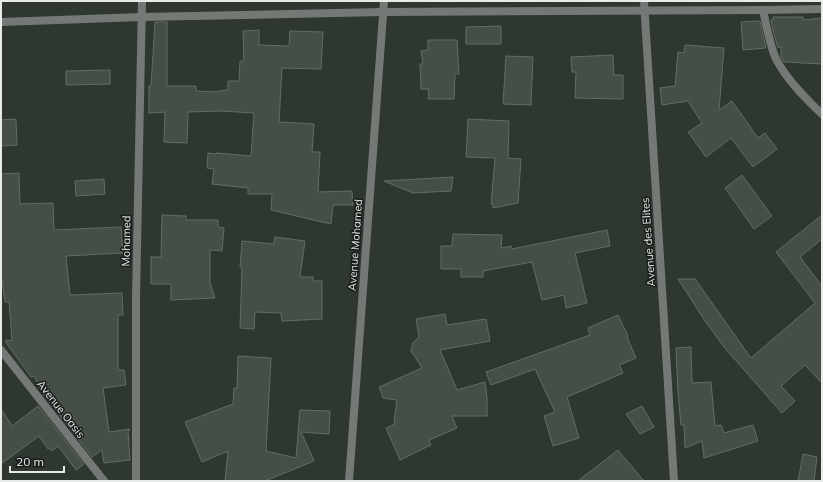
<svg xmlns="http://www.w3.org/2000/svg" width="823" height="482" font-family="Mulish,sans-serif">
	<style>
		.building { fill: #464e48; stroke: #646c66 }
		.lines { fill: none; stroke-linecap: round; stroke-linejoin: round }
		.minor { stroke: #757976; stroke-width: 8 }
		.labels { text-anchor: middle; dominant-baseline: central; stroke-width: 3; stroke-linejoin: round; paint-order: stroke }
		.street-label { font-size: 11px; fill: #e7ece8; stroke: #191d1a }
	</style>
	<rect width="100%" height="100%" fill="#2f3731"/>
	<!-- building -->
	<g class="building">
		<path d="M773,17H803V20L822,18V64L784,62L781,57V47L778,48L774,34L771,20H773Z"/>
		<path d="M760,21L766,48L743,50L741,22Z"/>
		<path d="M155,22H167V86H196V91L211,92L228,90V81H239L240,61H244L243,31L259,30V45L289,46L290,31L323,32L321,69L282,68L279,122L314,124L312,152H320L318,192L352,191L353,205H333L331,224L271,210L272,194H248V188L212,184L214,169L207,168L208,153L216,154V153L251,156L254,113L222,111L188,112L187,143L164,142L165,112L149,113V86H151Z"/>
		<path d="M501,26V44H466V27Z"/>
		<path d="M428,40H457L459,74H455L454,99H428L429,89H421L420,64H423L421,51L428,50Z"/>
		<path d="M685,45L724,48L719,110L732,101L758,138L765,133L777,149L753,167L731,138L706,157L688,132L702,123L688,101L662,105L660,88L675,86L678,52L684,53Z"/>
		<path d="M613,55L614,75H623V99L575,98L576,72H572L571,57Z"/>
		<path d="M506,56L533,57L531,105L503,104Z"/>
		<path d="M110,70V84L66,85V71Z"/>
		<path d="M16,119L17,145L1,146V120Z"/>
		<path d="M468,119L509,121L508,158L521,159L518,203L493,208V204H491L495,158L466,157Z"/>
		<path d="M19,173L20,204L53,203L54,230L121,227L123,253L66,256L70,295L122,293L123,315H118V370H124L126,385L103,388L109,432L130,429L128,431L130,460L104,463L102,450L92,457L41,391L34,376L31,377L5,341L12,340L9,302H5L2,280H1V174Z"/>
		<path d="M742,175L772,216L754,229L725,188Z"/>
		<path d="M453,177L451,191L413,193L384,181Z"/>
		<path d="M104,179L105,194L76,196L75,181Z"/>
		<path d="M162,215L186,216V220H218V227L224,228L222,251L210,250V283L215,298L171,300V284H151V257H161Z"/>
		<path d="M822,215V239L800,257L822,286V383L805,365L781,386L795,401L782,413L724,347L705,321L678,279H695L751,358L815,303L776,252Z"/>
		<path d="M607,230L610,246L575,253L587,303L566,308L564,295L542,300L532,262L483,271V277H461V269H441V246H452L453,234L502,235L501,248L511,246L512,249Z"/>
		<path d="M275,237L305,241L300,277H313V281H322V319L282,321L281,313L255,312L254,329L240,328L242,268L240,267L242,241L274,244Z"/>
		<path d="M445,314L447,325L486,319L490,341L440,350L457,390L485,382L487,397V416H452L457,428L429,440L431,445L400,460L386,428L395,424L394,422L397,400L383,398L379,387L422,368L411,351L413,343L419,337L416,319Z"/>
		<path d="M618,315L628,336L627,337L636,358L619,365L623,373L567,397L579,438L553,446L544,416L555,412L535,369L491,385L486,372L590,335L588,328Z"/>
		<path d="M691,347L692,383L711,382L715,426L721,425L724,433L753,425L758,441L704,458L702,441L685,448L684,425H681L678,393L676,348Z"/>
		<path d="M238,356L271,358L266,451L296,458L300,410L330,411L329,434L301,432L314,461L265,481H225L228,451L202,462L185,422L233,404L234,388H237Z"/>
		<path d="M38,406L84,464L76,470L58,446L52,451L50,448L48,449L39,436L1,464V409L12,426Z"/>
		<path d="M642,406L654,427L640,434L626,414Z"/>
		<path d="M618,450L644,481H578Z"/>
		<path d="M803,454L817,457L814,481H798Z"/>
	</g>
	<g class="lines">
		<!-- minor -->
		<g class="minor">
			<path d="M644,1L674,481"/>
			<path d="M763,10C766,24 770,46 776,59C787,80 805,98 822,114"/>
			<path d="M1,22L142,17L383,12L763,10L822,9"/>
			<path d="M1,350L104,481"/>
			<path d="M136,481V298L142,1"/>
			<path d="M349,481L384,1"/>
		</g>
	</g>
	<g class="labels">
		<!-- street labels -->
		<g class="street-label">
			<text transform="translate(126 241) rotate(-89)">Mohamed</text>
			<text transform="translate(648 242) rotate(-94)">Avenue des Elites</text>
			<text transform="translate(355 245) rotate(-86)">Avenue Mohamed</text>
			<text transform="translate(61 409) rotate(52)">Avenue Oasis</text>
		</g>
	</g>
	<!-- border -->
	<rect width="823" height="482" fill="none" stroke="#e7ece8" stroke-width="4"/>
	<!-- scale -->
	<path d="M10 466v6h54v-6" fill="none" stroke="#e7ece8" stroke-width="2"/>
	<text x="16" y="466" font-size="12" fill="#e7ece8" stroke="#191d1a" stroke-width="3" paint-order="stroke">20 m</text>
</svg>
